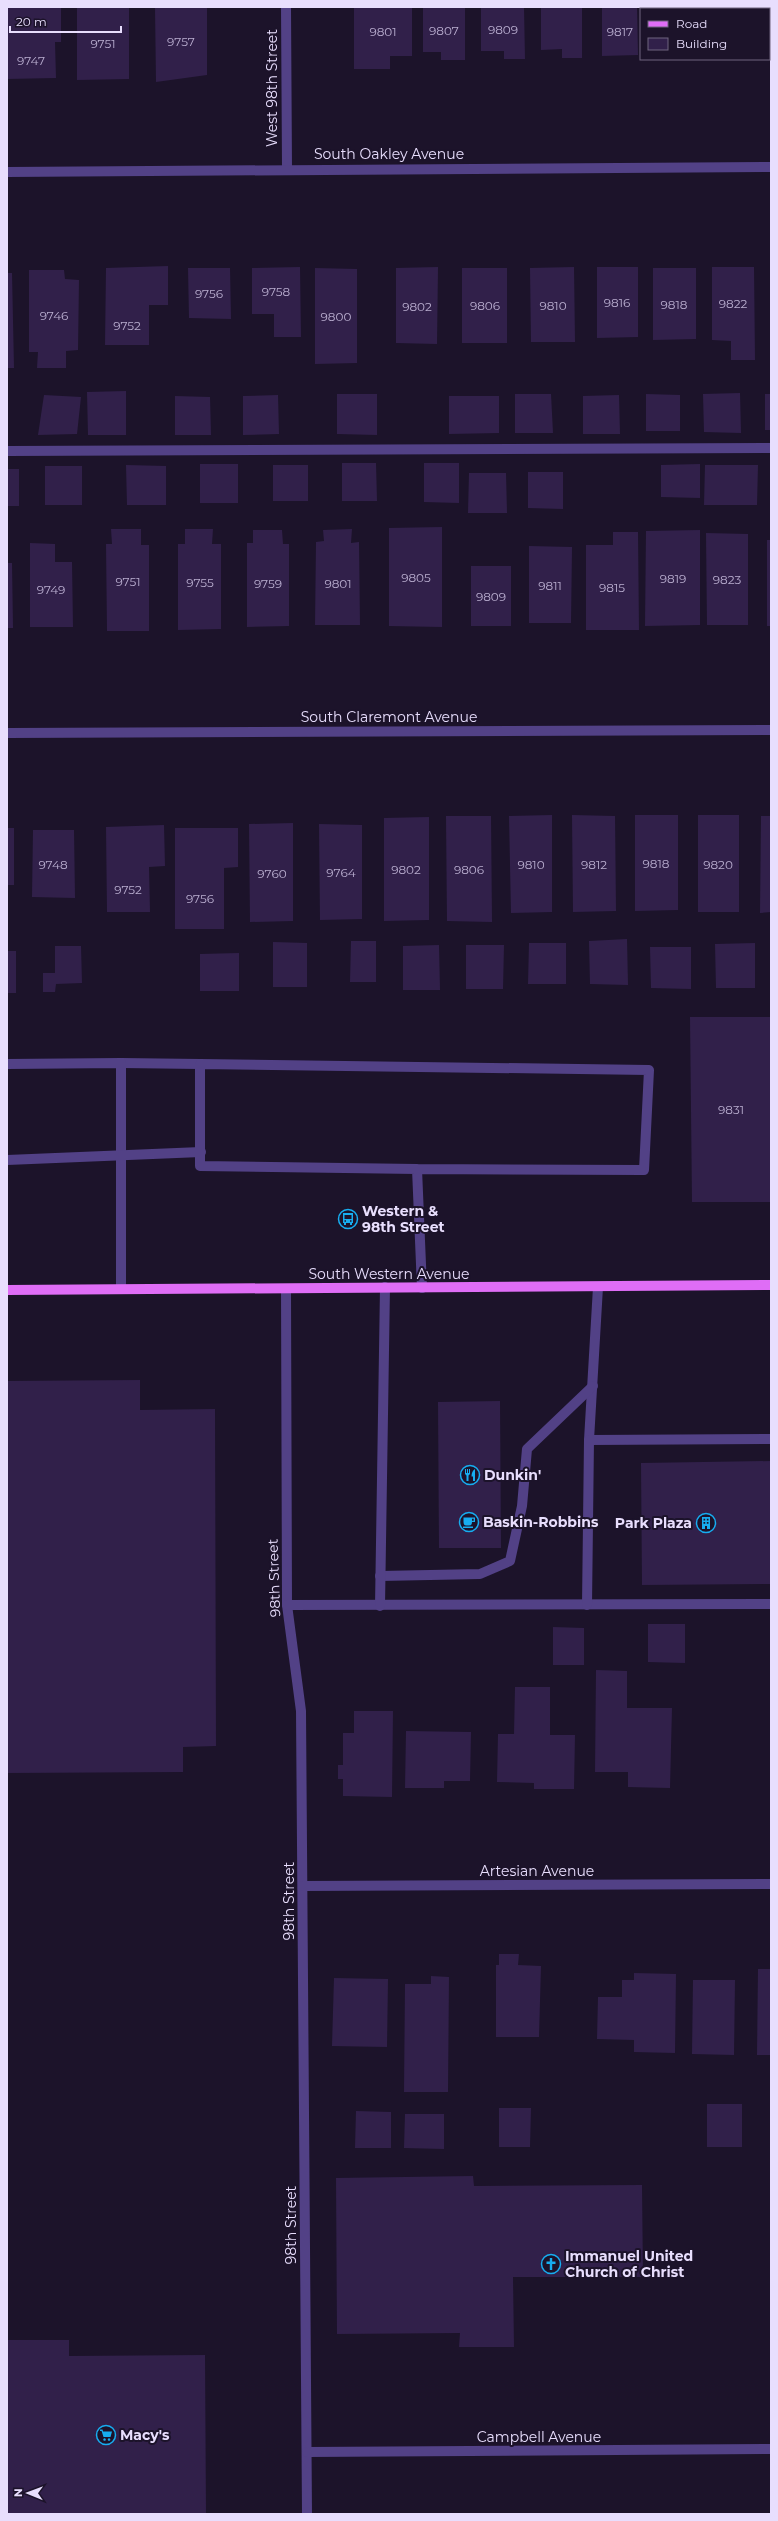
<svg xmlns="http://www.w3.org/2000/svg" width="778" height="2521" font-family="Montserrat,sans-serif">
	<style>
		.building { fill: #31204a }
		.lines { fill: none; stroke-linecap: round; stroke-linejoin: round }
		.minor { stroke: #524186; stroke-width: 10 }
		.major { stroke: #df6df6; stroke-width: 10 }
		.labels { text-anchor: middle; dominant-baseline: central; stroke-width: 4; stroke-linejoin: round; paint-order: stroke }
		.number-label { font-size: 12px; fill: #baaed0 }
		.street-label { font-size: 14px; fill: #e8defd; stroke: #1c132a }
		.poi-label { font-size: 14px; font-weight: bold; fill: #e8defd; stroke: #1c132a; text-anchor: start }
	</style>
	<rect width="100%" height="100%" fill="#1c132a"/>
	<!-- building -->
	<g class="building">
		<path d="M7,7H61V42H55L56,78L7,79Z"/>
		<path d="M77,7H129V79L77,80Z"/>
		<path d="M155,7H207V75L156,82Z"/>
		<path d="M354,7H412V56H390V69H354Z"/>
		<path d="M423,7H465V60H441V52H423Z"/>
		<path d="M481,7H524L525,59H504V51H481Z"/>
		<path d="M541,7H582V58H562V49L541,50Z"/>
		<path d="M602,7H637L638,55L602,56Z"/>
		<rect x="659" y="7" width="40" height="2"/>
		<rect x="720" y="7" width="40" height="2"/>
		<path d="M168,266V305H149V345H105L106,268Z"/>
		<path d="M300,267L301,337H274V314H252V268Z"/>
		<path d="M438,267L437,344L396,343V268Z"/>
		<path d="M574,267L575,342H531L530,268Z"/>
		<path d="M597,267H638V337L597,338Z"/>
		<path d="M712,267H754L755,360H731V341L712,340Z"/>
		<path d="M188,268H230L231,319L189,318Z"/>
		<path d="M315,268L357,269V363L315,364Z"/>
		<rect x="462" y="268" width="45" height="75"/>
		<path d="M653,268H696V339L653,340Z"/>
		<path d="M29,270H64L65,279L79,280L78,350L66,351V368H37L38,352H29Z"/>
		<path d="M7,273H12L14,368H7Z"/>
		<path d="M126,391V435H88L87,392Z"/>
		<path d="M740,393L741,433L704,432L703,394Z"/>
		<path d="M337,394H377V435L337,434Z"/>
		<path d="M515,394H551L553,433H515Z"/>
		<path d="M646,394L680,395V431H646Z"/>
		<rect x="765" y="394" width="6" height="36"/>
		<path d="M44,395L81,397L77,434L38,435Z"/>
		<path d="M278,395L279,434L243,435V396Z"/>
		<path d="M619,395L620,434H583V396Z"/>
		<path d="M175,396L210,397L211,435H175Z"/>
		<path d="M449,396H499V433L449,434Z"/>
		<path d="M342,463H376L377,501H342Z"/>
		<path d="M424,463H459V503L424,502Z"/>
		<rect x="200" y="464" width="38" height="39"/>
		<path d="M700,464V498L661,497V465Z"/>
		<path d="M126,465L166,466V505H127Z"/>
		<rect x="273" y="465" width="35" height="36"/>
		<path d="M705,465H758L757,505H704Z"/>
		<rect x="45" y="466" width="37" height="39"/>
		<rect x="7" y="469" width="12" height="37"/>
		<path d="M528,472H563V509L528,508Z"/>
		<path d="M469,473H506L507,513H468Z"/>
		<path d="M442,527V627L389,626V528Z"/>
		<path d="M111,529H141V545H149V631H107L106,544H112Z"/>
		<path d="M185,529H213L212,544H221V629L178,630V544H185Z"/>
		<path d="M352,529L351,543L359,542L360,625H315L316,542L324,541L323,530Z"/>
		<path d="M253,530H282L283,544H289V626L247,627V543H253Z"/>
		<path d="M700,530V625L645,626L646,531Z"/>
		<path d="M613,532H638L639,630H586V545H613Z"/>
		<path d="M706,533L748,534V625H707Z"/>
		<rect x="767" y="540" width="4" height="86"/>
		<path d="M30,543L55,544V562H72L73,627H30Z"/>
		<path d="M529,546L572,547L571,623H529Z"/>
		<path d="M7,563H12L13,628H7Z"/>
		<rect x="471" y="566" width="40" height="60"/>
		<path d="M552,815V912L511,913L509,816Z"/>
		<path d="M572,815L615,816L616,911L573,912Z"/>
		<path d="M635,815H678V910L635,911Z"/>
		<rect x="698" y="815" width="41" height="97"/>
		<path d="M446,816H491L492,922L447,921Z"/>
		<path d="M761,816H771V912L760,913Z"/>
		<path d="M429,817V920L384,921V818Z"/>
		<path d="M293,823V921L250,922L249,824Z"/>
		<path d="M319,824L362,825V919L320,920Z"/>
		<path d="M164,825L165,866L149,867L150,912H107L106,827Z"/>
		<rect x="7" y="828" width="7" height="57"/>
		<path d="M175,828H238V867L224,868V929H175Z"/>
		<path d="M33,830H74L75,898L32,897Z"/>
		<path d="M627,939L628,985L590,984L589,941Z"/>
		<path d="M351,941H376V982H350Z"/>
		<path d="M273,942L307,943V987H273Z"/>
		<path d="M529,943H566V984H528Z"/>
		<path d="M755,943V988H716L715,944Z"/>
		<path d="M439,945L440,990H403V946Z"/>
		<path d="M466,945H504L503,989H466Z"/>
		<path d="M55,946H81L82,983L56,984L55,992H43V973H55Z"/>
		<path d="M650,947H691V989L651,988Z"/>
		<rect x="7" y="951" width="9" height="42"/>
		<path d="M239,953V991H200V954Z"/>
		<path d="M690,1017H771V1202H692Z"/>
		<path d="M140,1380V1410L215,1409L216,1746L183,1747V1772L7,1773V1381Z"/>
		<path d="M500,1401L501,1548H439L438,1402Z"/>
		<path d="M771,1461V1584L642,1585L641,1463Z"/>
		<path d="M648,1624H685V1663L648,1662Z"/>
		<path d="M553,1627L584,1628V1665H553Z"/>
		<path d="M596,1670L627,1671V1708H672L670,1788L628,1787V1772H595Z"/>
		<path d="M515,1687H550V1735H575L574,1789H534V1783L497,1782L498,1734H514Z"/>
		<path d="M354,1711H393L392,1797L343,1796V1779H338V1765H343V1733H354Z"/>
		<path d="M406,1731L471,1732L470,1781H444V1788H405Z"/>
		<path d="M499,1954H519L518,1965L541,1966L539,2037H496V1965H499Z"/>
		<path d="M758,1969H771V2055H757Z"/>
		<path d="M634,1973L676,1974L675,2053L634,2052V2040L597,2039L598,1997H622V1980H634Z"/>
		<path d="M431,1976L449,1977L448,2092H404L405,1984H431Z"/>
		<path d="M334,1978L388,1979L387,2047L332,2046Z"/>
		<path d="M693,1980H735L734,2055L692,2054Z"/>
		<rect x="707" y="2104" width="35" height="43"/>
		<path d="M499,2108H531L530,2147H499Z"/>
		<path d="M356,2111L391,2112V2148H355Z"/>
		<path d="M405,2114H444V2149L404,2148Z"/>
		<path d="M473,2176L474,2186L642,2185L643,2277H513L514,2347H459L460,2333L337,2334L336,2178Z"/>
		<path d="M7,2340H69V2356L205,2355L206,2514H7Z"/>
	</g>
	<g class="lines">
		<!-- minor -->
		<g class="minor">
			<path d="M286,7L287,169"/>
			<path d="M7,172L771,167"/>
			<path d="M7,451L771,448"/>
			<path d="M7,733L771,730"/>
			<path d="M121,1063L200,1064"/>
			<path d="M7,1064L121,1063V1289"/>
			<path d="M7,1160L201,1152"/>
			<path d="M417,1169L644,1170L649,1070L200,1064V1166L417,1169L422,1288"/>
			<path d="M286,1289L287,1605L301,1711L307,2514"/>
			<path d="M589,1440L598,1287"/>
			<path d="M380,1576L480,1574L510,1561L522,1506L527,1449L593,1386"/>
			<path d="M287,1605L771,1604"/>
			<path d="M587,1605L589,1440L771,1439"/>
			<path d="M380,1606L385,1287"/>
			<path d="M303,1886L771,1884"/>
			<path d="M307,2452L771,2449"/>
		</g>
		<!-- major -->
		<path class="major" d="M7,1290L771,1285"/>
	</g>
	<!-- icons -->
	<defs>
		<symbol id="bus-ring" viewBox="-11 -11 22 22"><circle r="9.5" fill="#1c132a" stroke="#17adf0" stroke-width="1.5"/><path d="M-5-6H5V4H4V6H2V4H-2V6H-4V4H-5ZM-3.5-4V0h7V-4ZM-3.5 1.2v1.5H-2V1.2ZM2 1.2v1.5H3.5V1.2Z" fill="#17adf0"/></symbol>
		<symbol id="restaurant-ring" viewBox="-11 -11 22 22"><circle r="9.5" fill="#1c132a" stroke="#17adf0" stroke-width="1.5"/><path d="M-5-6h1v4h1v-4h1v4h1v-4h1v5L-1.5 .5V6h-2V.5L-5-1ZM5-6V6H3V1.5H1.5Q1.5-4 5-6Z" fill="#17adf0"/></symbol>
		<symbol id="cafe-ring" viewBox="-11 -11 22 22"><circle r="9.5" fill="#1c132a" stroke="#17adf0" stroke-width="1.5"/><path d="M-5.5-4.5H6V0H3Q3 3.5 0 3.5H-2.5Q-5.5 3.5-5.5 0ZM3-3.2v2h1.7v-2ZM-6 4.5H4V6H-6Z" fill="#17adf0"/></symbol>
		<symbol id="building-ring" viewBox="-11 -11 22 22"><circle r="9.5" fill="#1c132a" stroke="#17adf0" stroke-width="1.5"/><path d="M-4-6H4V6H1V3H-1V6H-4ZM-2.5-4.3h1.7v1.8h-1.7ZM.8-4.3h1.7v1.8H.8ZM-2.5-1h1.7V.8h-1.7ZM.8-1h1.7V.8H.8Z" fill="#17adf0"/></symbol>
		<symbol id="church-ring" viewBox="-11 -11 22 22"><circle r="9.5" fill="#1c132a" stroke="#17adf0" stroke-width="1.5"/><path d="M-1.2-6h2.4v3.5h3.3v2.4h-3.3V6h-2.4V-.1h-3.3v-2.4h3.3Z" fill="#17adf0"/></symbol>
		<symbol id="supermarket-ring" viewBox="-11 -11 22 22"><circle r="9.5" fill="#1c132a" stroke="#17adf0" stroke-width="1.5"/><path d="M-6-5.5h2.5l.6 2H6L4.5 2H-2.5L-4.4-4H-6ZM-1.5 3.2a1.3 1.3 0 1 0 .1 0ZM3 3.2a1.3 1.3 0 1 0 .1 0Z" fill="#17adf0"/></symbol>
	</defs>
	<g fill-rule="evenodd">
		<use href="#bus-ring" x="337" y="1208" width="22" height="22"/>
		<use href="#restaurant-ring" x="459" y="1464" width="22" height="22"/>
		<use href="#cafe-ring" x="458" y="1511" width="22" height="22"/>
		<use href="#building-ring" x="695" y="1512" width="22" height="22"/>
		<use href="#church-ring" x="540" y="2253" width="22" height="22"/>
		<use href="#supermarket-ring" x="95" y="2424" width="22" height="22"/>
	</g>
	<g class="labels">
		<!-- number labels -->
		<g class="number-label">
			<text x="503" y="29">9809</text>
			<text x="444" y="30">9807</text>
			<text x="383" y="31">9801</text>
			<text x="620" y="31">9817</text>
			<text x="181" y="41">9757</text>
			<text x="103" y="43">9751</text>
			<text x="31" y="60">9747</text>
			<text x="276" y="291">9758</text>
			<text x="209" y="293">9756</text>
			<text x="617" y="302">9816</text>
			<text x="733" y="303">9822</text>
			<text x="674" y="304">9818</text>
			<text x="485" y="305">9806</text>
			<text x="553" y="305">9810</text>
			<text x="417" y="306">9802</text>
			<text x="54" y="315">9746</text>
			<text x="336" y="316">9800</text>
			<text x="127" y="325">9752</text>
			<text x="416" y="577">9805</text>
			<text x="673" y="578">9819</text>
			<text x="727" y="579">9823</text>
			<text x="128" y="581">9751</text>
			<text x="200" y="582">9755</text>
			<text x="268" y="583">9759</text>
			<text x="338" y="583">9801</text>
			<text x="550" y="585">9811</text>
			<text x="612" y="587">9815</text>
			<text x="51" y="589">9749</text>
			<text x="491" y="596">9809</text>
			<text x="656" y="863">9818</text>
			<text x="53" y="864">9748</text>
			<text x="531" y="864">9810</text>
			<text x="594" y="864">9812</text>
			<text x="718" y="864">9820</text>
			<text x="406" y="869">9802</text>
			<text x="469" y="869">9806</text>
			<text x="341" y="872">9764</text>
			<text x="272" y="873">9760</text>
			<text x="128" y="889">9752</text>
			<text x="200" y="898">9756</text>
			<text x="731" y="1109">9831</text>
		</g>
		<!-- street labels -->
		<g class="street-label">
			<text transform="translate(272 88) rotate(-90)">West 98th Street</text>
			<text x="389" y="154">South Oakley Avenue</text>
			<text x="389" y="717">South Claremont Avenue</text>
			<text x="389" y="1274">South Western Avenue</text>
			<text transform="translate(274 1578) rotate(-92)">98th Street</text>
			<text x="537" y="1871">Artesian Avenue</text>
			<text transform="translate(289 1901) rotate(-90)">98th Street</text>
			<text transform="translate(291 2225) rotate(-90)">98th Street</text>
			<text x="539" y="2437">Campbell Avenue</text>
		</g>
		<!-- poi labels -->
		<g class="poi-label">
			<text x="362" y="1211">Western &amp;<tspan x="362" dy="16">98th Street</tspan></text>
			<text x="484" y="1475">Dunkin'</text>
			<text x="483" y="1522">Baskin-Robbins</text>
			<text x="692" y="1523" text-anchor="end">Park Plaza</text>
			<text x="565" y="2256">Immanuel United<tspan x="565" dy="16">Church of Christ</tspan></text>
			<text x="120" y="2435">Macy's</text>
		</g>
	</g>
	<!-- border -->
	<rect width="778" height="2521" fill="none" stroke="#e8defd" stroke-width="16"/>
	<!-- legend -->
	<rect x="640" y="8" width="130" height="52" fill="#1c132a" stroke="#6e647e"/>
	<rect x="648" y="21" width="20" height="6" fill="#df6df6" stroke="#6e647e"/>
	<text x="676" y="28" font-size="12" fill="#e8defd">Road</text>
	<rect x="648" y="38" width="20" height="12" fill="#31204a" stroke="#6e647e"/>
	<text x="676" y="48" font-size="12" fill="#e8defd">Building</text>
	<!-- north arrow -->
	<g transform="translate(28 2493) rotate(271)" stroke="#1c132a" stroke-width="3" paint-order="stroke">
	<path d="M0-3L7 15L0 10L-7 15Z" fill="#e8defd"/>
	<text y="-6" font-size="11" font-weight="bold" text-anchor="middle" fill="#e8defd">N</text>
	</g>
	<!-- scale -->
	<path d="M10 26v6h111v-6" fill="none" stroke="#e8defd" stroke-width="2"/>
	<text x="16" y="26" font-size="12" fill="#e8defd" stroke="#1c132a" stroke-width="3" paint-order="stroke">20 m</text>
</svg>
